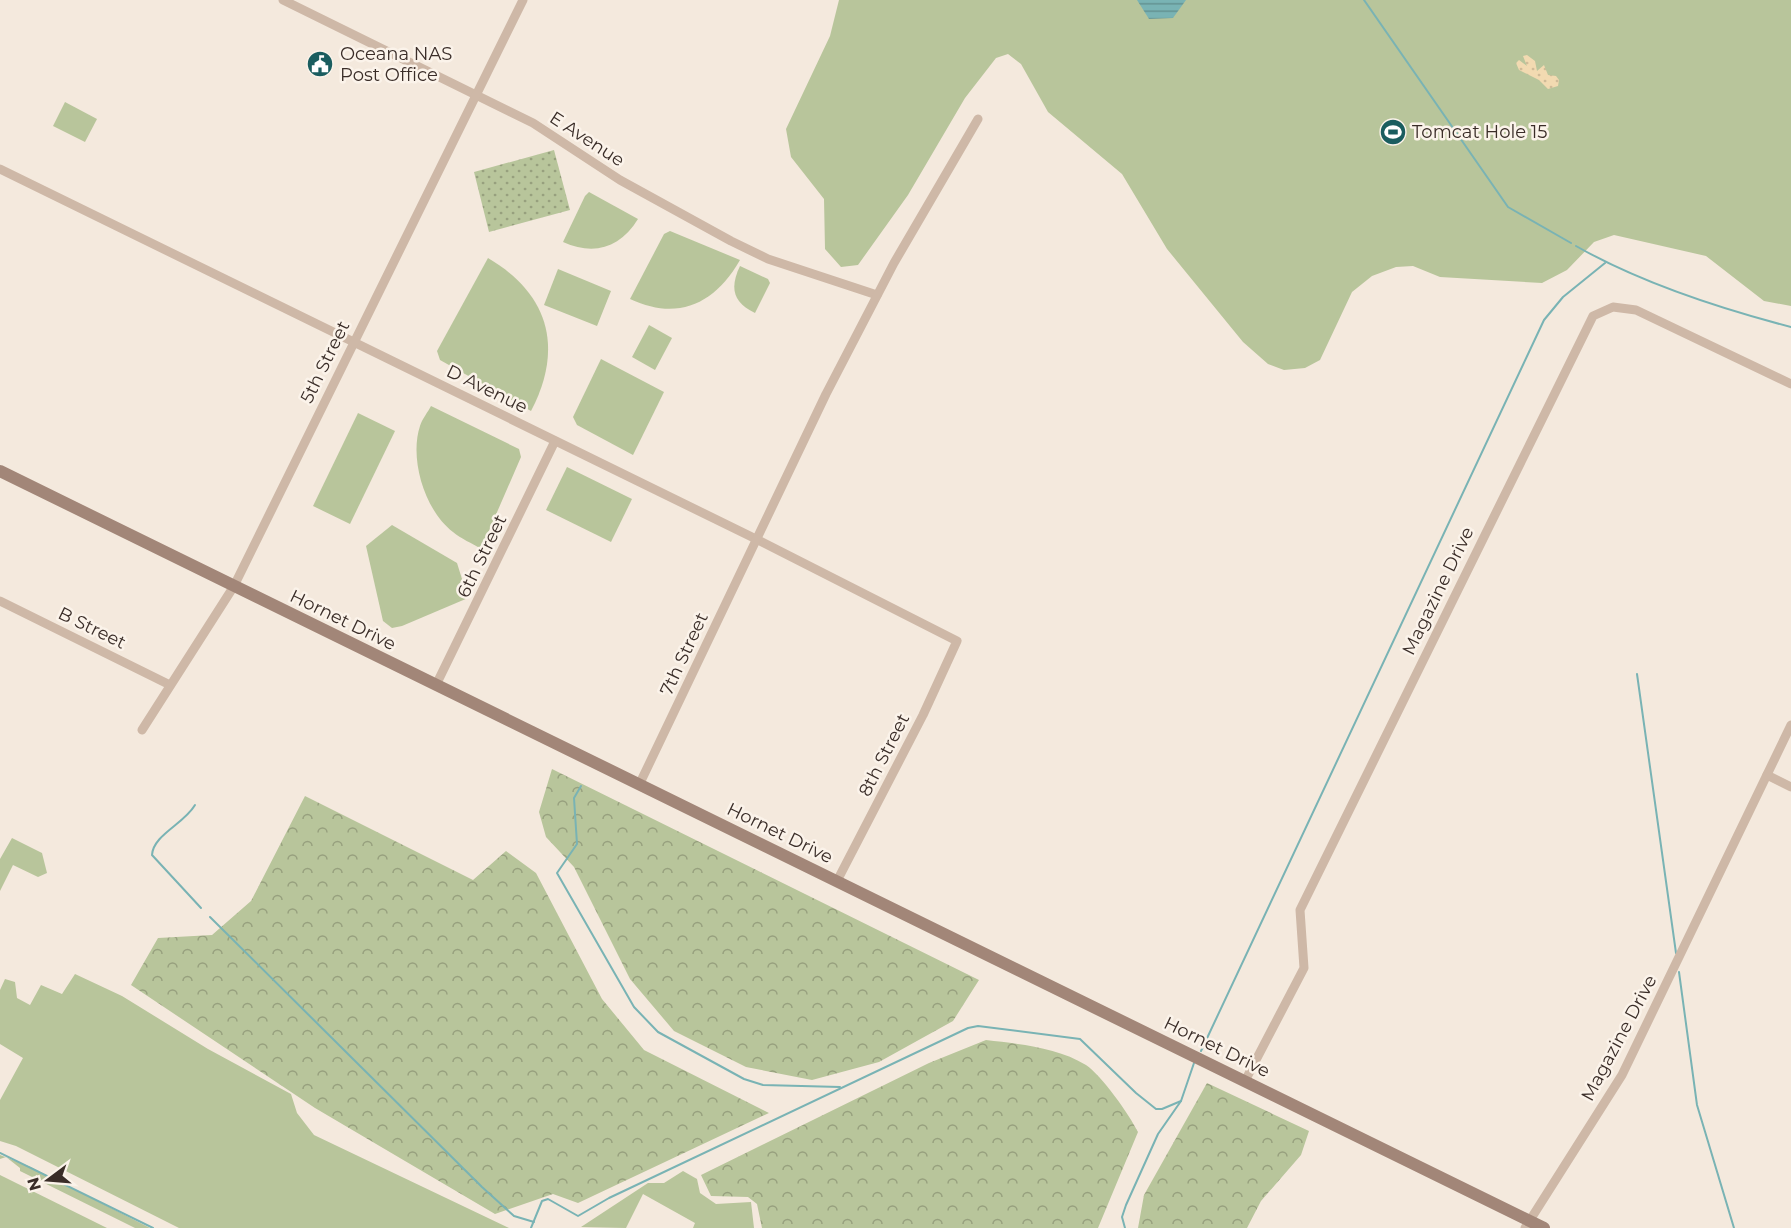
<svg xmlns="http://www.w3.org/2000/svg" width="1791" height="1228" font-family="Montserrat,sans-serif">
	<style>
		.green { fill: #b8c59b }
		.forest { fill: url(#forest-crowns) }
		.sand { fill: url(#sand-dots) }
		.park { fill: url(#park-dots) }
		.water { fill: url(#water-rules) }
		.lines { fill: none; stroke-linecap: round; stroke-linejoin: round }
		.stream { stroke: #79b3b4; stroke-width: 2 }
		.street { stroke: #ceb8a7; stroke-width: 9 }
		.secondary { stroke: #a28678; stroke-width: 12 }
		.labels { text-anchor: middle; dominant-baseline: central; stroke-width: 5; stroke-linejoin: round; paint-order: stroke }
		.poi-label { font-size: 18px; fill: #3a2d28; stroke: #fbf3ea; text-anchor: start }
		.street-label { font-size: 18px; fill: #3a2d28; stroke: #fbf3ea }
	</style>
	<defs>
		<pattern id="forest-crowns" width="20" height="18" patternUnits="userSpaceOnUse" patternTransform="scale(1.5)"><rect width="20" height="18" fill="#b8c59b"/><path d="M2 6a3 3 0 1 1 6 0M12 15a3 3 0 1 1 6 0" fill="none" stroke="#97a07e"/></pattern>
		<pattern id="sand-dots" width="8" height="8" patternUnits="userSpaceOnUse" patternTransform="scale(1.5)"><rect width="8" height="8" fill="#f2dab1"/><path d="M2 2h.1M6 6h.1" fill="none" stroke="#d0bb98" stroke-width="1.8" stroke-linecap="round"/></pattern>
		<pattern id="park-dots" width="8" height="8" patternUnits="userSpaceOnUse" patternTransform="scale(1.5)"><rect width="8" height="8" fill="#b8c59b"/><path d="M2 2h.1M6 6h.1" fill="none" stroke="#97a07e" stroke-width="1.8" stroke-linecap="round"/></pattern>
		<pattern id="water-rules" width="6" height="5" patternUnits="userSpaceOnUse" patternTransform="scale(1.5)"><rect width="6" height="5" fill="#79b3b4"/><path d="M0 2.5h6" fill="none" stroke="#649292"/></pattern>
	</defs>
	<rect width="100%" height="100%" fill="#f4e9dd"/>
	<!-- green -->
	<g class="green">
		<path d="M839,0H1791V306L1764,301L1706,256L1614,235L1594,242L1567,270L1542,283L1440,277L1413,266L1396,267L1372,276L1352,292L1320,360L1305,368L1284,370L1268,364L1243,342L1167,249L1122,174L1048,112L1021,64L1008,54L996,58L965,98L908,195L858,265L841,267L825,249L824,199L791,157L786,129L830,36Z"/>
		<path d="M65,102L97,119L85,142L53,126Z"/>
		<path d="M589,192L638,219C620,248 594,256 563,242L585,196Z"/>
		<path d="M670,231L740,260C714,305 677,321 630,299L664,234Z"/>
		<path d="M488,258C549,294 564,348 531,411L440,360L437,351Z"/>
		<path d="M740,266L768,279L770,283L755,313C732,302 730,287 740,266Z"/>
		<path d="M558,269L611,291L597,326L544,305Z"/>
		<path d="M649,325L672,338L655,370L632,357Z"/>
		<path d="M601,359L664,392L633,455L577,425L573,417Z"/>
		<path d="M431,406L519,449L521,457L481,549C472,543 461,539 453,532C425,511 409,459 420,426C422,419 428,412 431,406Z"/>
		<path d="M358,413L395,431L350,524L313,506Z"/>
		<path d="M567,467L632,499L611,542L546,510Z"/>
		<path d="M392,525L457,563L468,598L402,626L392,628L383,621L366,546Z"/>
		<path d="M12,838L42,853L47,873L38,877L13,865L0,891V859Z"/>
		<path d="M75,974L122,996L208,1049L291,1094L297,1113L314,1135L509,1228H179L16,1146L0,1141V1100L23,1058L0,1044V990L5,979L15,982L17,998L30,1005L41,985L62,994Z"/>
		<path d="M0,1155L31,1167L150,1228H135L20,1171V1168L6,1157L0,1159Z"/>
		<path d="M683,1171L697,1179L700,1193L716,1204L751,1202L754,1228H693L695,1223L643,1194L626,1228L581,1227L648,1183H664Z"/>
		<path d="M0,1175L107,1228H0Z"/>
	</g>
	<!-- forest -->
	<g class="forest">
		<path d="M552,769L979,980L953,1021L879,1062L812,1080L746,1067L674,1031L630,979L574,867L546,837L539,812Z"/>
		<path d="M305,796L473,880L506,851L536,873L602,999L644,1050L769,1113L578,1203L553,1194L495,1214L315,1108L131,985L158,938L212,935L251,901Z"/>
		<path d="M986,1040C1019,1044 1057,1047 1086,1065C1102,1076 1129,1114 1138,1132L1098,1228H762L757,1204L748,1197L711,1196L701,1175L929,1063Z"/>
		<path d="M1207,1083L1309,1131L1301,1155L1261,1201L1247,1228H1138L1144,1195Z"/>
	</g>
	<!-- sand -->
	<path class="sand" d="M1527,55L1535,61L1537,71L1544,65L1548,75L1556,76L1559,80L1558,86L1548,89L1539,80L1519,70L1516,63L1519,60L1527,66L1523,56Z"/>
	<!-- park -->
	<path class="park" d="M554,150L570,210L489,232L474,172Z"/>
	<!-- water -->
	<path class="water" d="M1137,0H1186L1173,18L1149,19Z"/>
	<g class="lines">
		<!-- stream -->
		<g class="stream">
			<path d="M1364,0L1508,207L1571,243"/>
			<path d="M1576,246C1641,283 1718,308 1791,327"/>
			<path d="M1637,674L1676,953"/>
			<path d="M581,786L574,798L577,844L557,873L634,1007L658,1032L744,1079L763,1085L840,1087"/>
			<path d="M195,805C184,824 153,835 152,855L201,908"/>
			<path d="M210,917L482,1187L514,1216L534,1222"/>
			<path d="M1679,972L1697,1105L1734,1228"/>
			<path d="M1201,1051L1544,320L1563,297L1605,263"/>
			<path d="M0,1153L153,1228"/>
			<path d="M531,1228L542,1201L548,1199L578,1216L609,1198L968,1028L978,1026L1080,1039L1136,1093L1156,1109H1162L1181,1101"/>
			<path d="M1125,1228L1122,1217L1126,1205L1158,1134L1181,1101L1194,1063"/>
		</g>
		<!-- street -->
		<g class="street">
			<path d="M283,0L533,123L620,180L731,241L768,259L877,295"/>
			<path d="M0,169L756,539L957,641L923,715L837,881"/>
			<path d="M0,601L170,685"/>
			<path d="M436,685L555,441"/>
			<path d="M142,730L234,586L523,0"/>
			<path d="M1767,775L1791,787"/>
			<path d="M640,783L826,394L894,263L978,119"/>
			<path d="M1245,1081L1304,968L1300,910L1593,316L1613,307L1636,310L1791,384"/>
			<path d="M1525,1228L1622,1075L1791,725"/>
		</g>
		<!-- secondary -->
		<path class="secondary" d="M0,471L1544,1228"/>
	</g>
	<!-- icons -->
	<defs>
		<symbol id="civic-disc" viewBox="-11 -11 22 22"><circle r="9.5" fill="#1a5d5f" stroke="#fbf3ea"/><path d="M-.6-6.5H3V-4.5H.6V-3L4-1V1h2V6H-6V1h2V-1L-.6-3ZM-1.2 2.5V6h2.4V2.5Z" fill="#fff"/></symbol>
		<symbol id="stadium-disc" viewBox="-11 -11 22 22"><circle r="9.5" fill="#1a5d5f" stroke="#fbf3ea"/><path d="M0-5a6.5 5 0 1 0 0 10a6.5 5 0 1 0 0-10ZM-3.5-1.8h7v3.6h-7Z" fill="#fff"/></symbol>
	</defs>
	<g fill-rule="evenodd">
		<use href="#civic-disc" x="305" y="49" width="30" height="30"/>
		<use href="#stadium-disc" x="1378" y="117" width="30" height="30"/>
	</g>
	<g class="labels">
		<!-- poi labels -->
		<g class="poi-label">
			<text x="340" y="54">Oceana NAS<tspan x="340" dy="21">Post Office</tspan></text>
			<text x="1412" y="132">Tomcat Hole 15</text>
		</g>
		<!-- street labels -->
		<g class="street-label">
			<text transform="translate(587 139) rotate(33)">E Avenue</text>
			<text transform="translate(325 362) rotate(-64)">5th Street</text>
			<text transform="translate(487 389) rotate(26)">D Avenue</text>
			<text transform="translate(482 556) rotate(-64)">6th Street</text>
			<text transform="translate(1438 591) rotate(-64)">Magazine Drive</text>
			<text transform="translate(343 620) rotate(26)">Hornet Drive</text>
			<text transform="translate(92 628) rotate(26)">B Street</text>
			<text transform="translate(684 654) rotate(-65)">7th Street</text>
			<text transform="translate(884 755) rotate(-63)">8th Street</text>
			<text transform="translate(780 833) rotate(26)">Hornet Drive</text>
			<text transform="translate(1619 1038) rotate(-62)">Magazine Drive</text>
			<text transform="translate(1217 1047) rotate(26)">Hornet Drive</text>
		</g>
	</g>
	<!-- north arrow -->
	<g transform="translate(48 1180) rotate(254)" stroke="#fbf3ea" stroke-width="4.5" paint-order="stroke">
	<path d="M0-4.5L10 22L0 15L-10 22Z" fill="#3a2d28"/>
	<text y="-9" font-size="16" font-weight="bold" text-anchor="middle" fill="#3a2d28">N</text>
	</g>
</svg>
